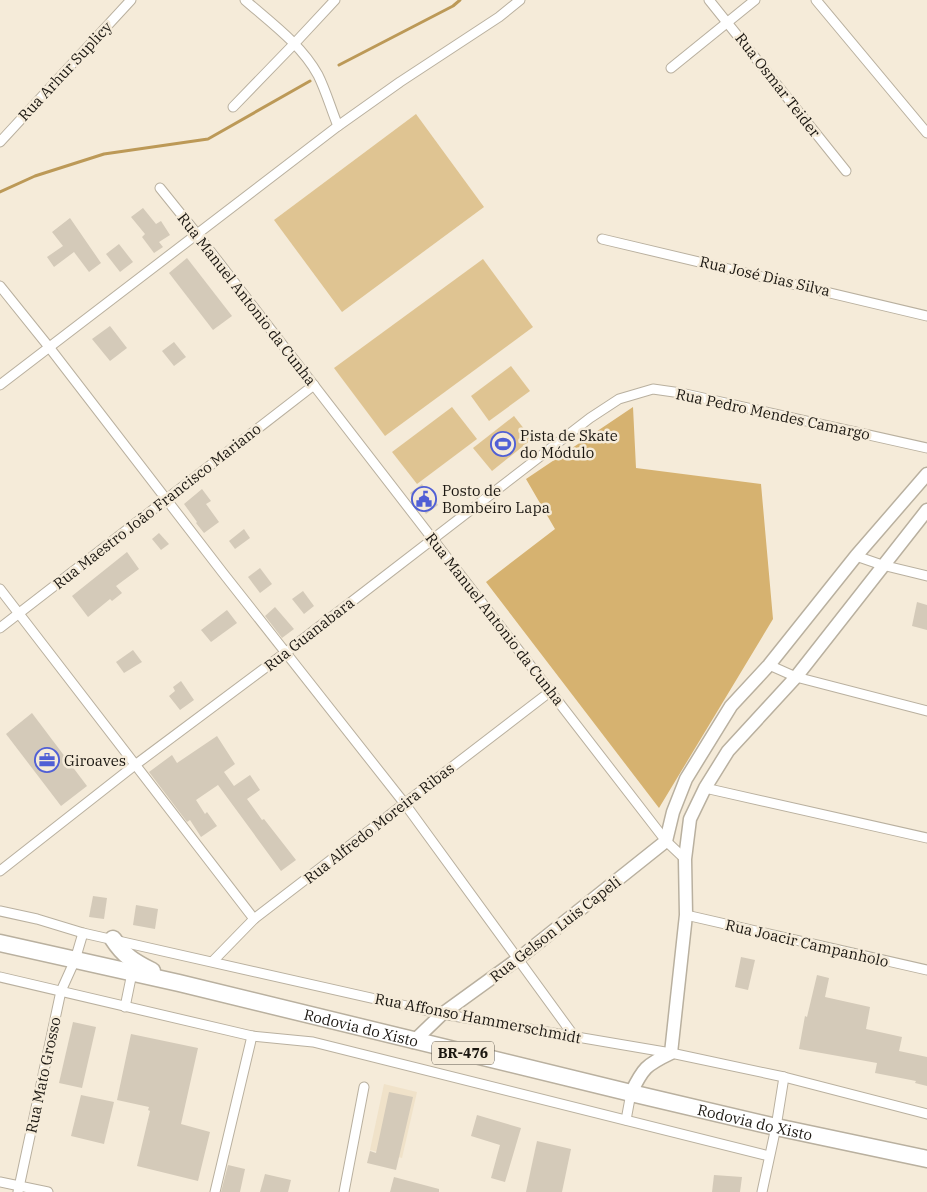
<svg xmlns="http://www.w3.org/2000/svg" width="927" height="1192" font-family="'IBM Plex Serif',serif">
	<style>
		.built { fill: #f0e2c9 }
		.green { fill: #dfc492 }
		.forest { fill: #d6b270 }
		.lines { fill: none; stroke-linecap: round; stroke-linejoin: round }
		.stream { stroke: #bc9957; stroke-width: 3 }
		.building { fill: #d4cab9 }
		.street-casing { stroke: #b9b09f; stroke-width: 11 }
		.secondary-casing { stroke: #b9b09f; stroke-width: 15 }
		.highway-casing { stroke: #b9b09f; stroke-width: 19 }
		.street { stroke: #fff; stroke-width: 9 }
		.secondary { stroke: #fff; stroke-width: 12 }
		.highway { stroke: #fff; stroke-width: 16 }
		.labels { text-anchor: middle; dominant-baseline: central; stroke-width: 5; stroke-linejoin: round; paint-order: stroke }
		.shield { fill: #f5ebd9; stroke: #5c574d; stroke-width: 1 }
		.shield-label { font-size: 14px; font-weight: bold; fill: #1b1711 }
		.street-label { font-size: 15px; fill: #1b1711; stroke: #f5ebd9 }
		.poi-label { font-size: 15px; fill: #1b1711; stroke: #f5ebd9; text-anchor: start }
	</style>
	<rect width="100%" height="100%" fill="#f5ebd9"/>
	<!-- built -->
	<path class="built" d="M384,1084L417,1092L402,1158L370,1150Z"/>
	<!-- green -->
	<g class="green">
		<path d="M416,114L484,207L342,312L274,220Z"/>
		<path d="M483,259L533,327L385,436L334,368Z"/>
		<path d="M511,366L530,391L489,421L471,396Z"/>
		<path d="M452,407L477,439L417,484L392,452Z"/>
		<path d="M514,416L532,439L492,471L473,448Z"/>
	</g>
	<!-- forest -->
	<path class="forest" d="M633,407L636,468L761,484L773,619L659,808L486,582L555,529L526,479Z"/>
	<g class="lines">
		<!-- stream -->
		<g class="stream">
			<path d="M339,65L453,6L460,0"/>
			<path d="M0,192L35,176L104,154L208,139L310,81"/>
		</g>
	</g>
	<!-- building -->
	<g class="building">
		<path d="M143,208L156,224L161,221L170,235L159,242L163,247L154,253L142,237L145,234L131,217Z"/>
		<path d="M70,218L101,263L89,272L74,252L54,267L47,257L63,246L52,232Z"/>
		<path d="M119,244L133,262L120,272L106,254Z"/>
		<path d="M187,258L232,316L213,330L169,273Z"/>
		<path d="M110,326L127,348L110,361L92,339Z"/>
		<path d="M174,342L186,357L174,366L162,351Z"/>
		<path d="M422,484L438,505L426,514L410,493Z"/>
		<path d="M202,489L211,501L206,504L219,522L204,533L196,523L197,522L184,504Z"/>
		<path d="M244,529L250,538L235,549L229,541Z"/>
		<path d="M159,533L169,544L161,550L152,539Z"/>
		<path d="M127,552L139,569L116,586L122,593L112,601L110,599L88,617L72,596Z"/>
		<path d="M260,568L272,584L260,593L248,577Z"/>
		<path d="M303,591L314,606L304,614L292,599Z"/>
		<path d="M917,602L927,605V630L912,626Z"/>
		<path d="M275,607L294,629L282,638L265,616Z"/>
		<path d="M227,610L237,623L211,642L201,630Z"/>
		<path d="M133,650L142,662L124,673L116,662Z"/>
		<path d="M181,681L194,700L180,710L169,696L175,691L173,687Z"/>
		<path d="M32,713L87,786L61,806L6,734Z"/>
		<path d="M217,736L235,764L224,772L234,786L250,775L260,790L247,799L262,820L264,819L296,860L281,871L218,785L196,800L205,814L207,812L217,826L201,837L190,820L187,822L149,772L172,755L177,763Z"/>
		<path d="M93,896L107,898L104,919L89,917Z"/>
		<path d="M136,905L158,909L155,929L133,925Z"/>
		<path d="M741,957L755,960L748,990L735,987Z"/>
		<path d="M817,975L829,978L825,997L870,1007L866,1029L902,1037L899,1051L927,1057V1086L915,1083L916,1081L875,1073L877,1063L799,1049L805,1016L807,1017Z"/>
		<path d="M73,1022L96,1027L82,1088L59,1083Z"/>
		<path d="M131,1034L198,1048L181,1124L210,1132L198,1181L137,1166L150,1111L148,1110L149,1107L117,1100Z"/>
		<path d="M389,1092L413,1097L396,1170L367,1163L370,1151L376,1153Z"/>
		<path d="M81,1095L114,1102L104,1144L71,1136Z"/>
		<path d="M477,1115L521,1128L505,1182L491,1178L500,1145L471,1136Z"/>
		<path d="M537,1141L571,1149L562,1192H526Z"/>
		<path d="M228,1165L245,1169L240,1192H221Z"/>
		<path d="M265,1174L291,1180L288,1192H260Z"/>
		<path d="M714,1175L742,1177L740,1192H712Z"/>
		<path d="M394,1177L439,1189V1192H390Z"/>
	</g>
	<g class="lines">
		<defs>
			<g id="street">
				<path d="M245,0C270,22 301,44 318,75C326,91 331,109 338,126"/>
				<path d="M709,0L846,171"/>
				<path d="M816,0L927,133"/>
				<path d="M671,68L755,0"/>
				<path d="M233,107L294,44L335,0"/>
				<path d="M0,142L131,0"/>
				<path d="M160,188L197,234L666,841L685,859"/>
				<path d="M602,239L927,316"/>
				<path d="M0,286L49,347L223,573L405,804L574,1036"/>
				<path d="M0,385L338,126L400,82L499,17L520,0"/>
				<path d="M856,556L882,565L927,576"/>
				<path d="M0,589L254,919"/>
				<path d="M0,628L314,385"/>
				<path d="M769,665L796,677L927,711"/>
				<path d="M705,788L927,838"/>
				<path d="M0,871L135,765L285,653L590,418L619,399L653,389L681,393L927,448"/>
				<path d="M0,911L37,919L83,933L442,1014L671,1053L784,1077L927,1114"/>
				<path d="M686,915L927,970"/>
				<path d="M213,961L254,919L551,691"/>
				<path d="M0,977L252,1036L313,1042L769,1156"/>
				<path d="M125,1007L132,973"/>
				<path d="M626,1120L631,1093"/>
				<path d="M0,1182L48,1192"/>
				<path d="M18,1192L61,991L75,960L83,933"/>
				<path d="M215,1192L252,1036"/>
				<path d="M344,1192L364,1087"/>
				<path d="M762,1192L776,1127L784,1077"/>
			</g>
			<g id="secondary">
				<path d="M413,1042L442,1014L518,959L666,841L673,812L686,779L731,706L769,665L856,556L927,474"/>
				<path d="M631,1093C643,1068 646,1065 671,1053L686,915L685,859L690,819L705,788L728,751L796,677L927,510"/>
			</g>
			<g id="highway">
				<path d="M113,939C124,956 134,962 152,971"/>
				<path id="s1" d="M0,943L179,983L631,1093L776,1127L927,1159"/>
			</g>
		</defs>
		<!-- street casing -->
		<use href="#street" class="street-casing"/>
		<!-- secondary casing -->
		<use href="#secondary" class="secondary-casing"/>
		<!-- highway casing -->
		<use href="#highway" class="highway-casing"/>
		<!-- street -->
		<use href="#street" class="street"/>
		<!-- secondary -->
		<use href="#secondary" class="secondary"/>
		<!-- highway -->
		<use href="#highway" class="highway"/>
	</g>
	<!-- icons -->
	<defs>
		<symbol id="stadium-ring" viewBox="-11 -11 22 22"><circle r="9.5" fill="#f5ebd9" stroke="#505fd5" stroke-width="1.5"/><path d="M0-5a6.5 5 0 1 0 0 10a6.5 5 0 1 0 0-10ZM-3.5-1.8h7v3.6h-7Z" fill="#505fd5"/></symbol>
		<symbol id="civic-ring" viewBox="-11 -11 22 22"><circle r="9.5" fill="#f5ebd9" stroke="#505fd5" stroke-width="1.5"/><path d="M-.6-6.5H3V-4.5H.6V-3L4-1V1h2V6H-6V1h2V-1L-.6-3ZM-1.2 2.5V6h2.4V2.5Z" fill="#505fd5"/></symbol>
		<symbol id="office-ring" viewBox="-11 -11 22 22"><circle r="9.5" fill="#f5ebd9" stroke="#505fd5" stroke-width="1.5"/><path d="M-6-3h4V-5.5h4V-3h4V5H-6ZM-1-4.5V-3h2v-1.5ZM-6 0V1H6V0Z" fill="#505fd5"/></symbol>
	</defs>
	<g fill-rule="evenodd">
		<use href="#stadium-ring" x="489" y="430" width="28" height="28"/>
		<use href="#civic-ring" x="410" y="485" width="28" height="28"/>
		<use href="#office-ring" x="33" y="746" width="28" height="28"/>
	</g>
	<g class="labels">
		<!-- shield labels -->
		<rect class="shield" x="432" y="1041.5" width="62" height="23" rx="4"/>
		<g class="shield-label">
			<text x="463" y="1053">BR-476</text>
		</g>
		<!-- street labels -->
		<g class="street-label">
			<text transform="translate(65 71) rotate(-47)">Rua Arhur Suplicy</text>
			<text transform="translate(778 85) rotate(52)">Rua Osmar Teider</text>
			<text transform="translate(765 276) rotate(13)">Rua José Dias Silva</text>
			<text transform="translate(247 299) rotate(52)">Rua Manuel Antonio da Cunha</text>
			<text transform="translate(773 414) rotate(12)">Rua Pedro Mendes Camargo</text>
			<text transform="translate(157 506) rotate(-38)">Rua Maestro João Francisco Mariano</text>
			<text transform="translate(495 619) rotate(52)">Rua Manuel Antonio da Cunha</text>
			<text transform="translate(309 634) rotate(-38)">Rua Guanabara</text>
			<text transform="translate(379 823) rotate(-38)">Rua Alfredo Moreira Ribas</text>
			<text transform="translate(555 929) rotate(-38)">Rua Gelson Luis Capeli</text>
			<text transform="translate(807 943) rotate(13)">Rua Joacir Campanholo</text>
			<text transform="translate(478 1018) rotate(11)">Rua Affonso Hammerschmidt</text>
			<text stroke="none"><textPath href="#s1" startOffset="371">Rodovia do Xisto</textPath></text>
			<text transform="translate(43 1075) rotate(-78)">Rua Mato Grosso</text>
			<text stroke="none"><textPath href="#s1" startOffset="776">Rodovia do Xisto</textPath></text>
		</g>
		<!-- poi labels -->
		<g class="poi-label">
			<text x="520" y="435">Pista de Skate<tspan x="520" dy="17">do Módulo</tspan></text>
			<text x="442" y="490">Posto de<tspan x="442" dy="17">Bombeiro Lapa</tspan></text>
			<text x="64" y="760">Giroaves</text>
		</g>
	</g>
</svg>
